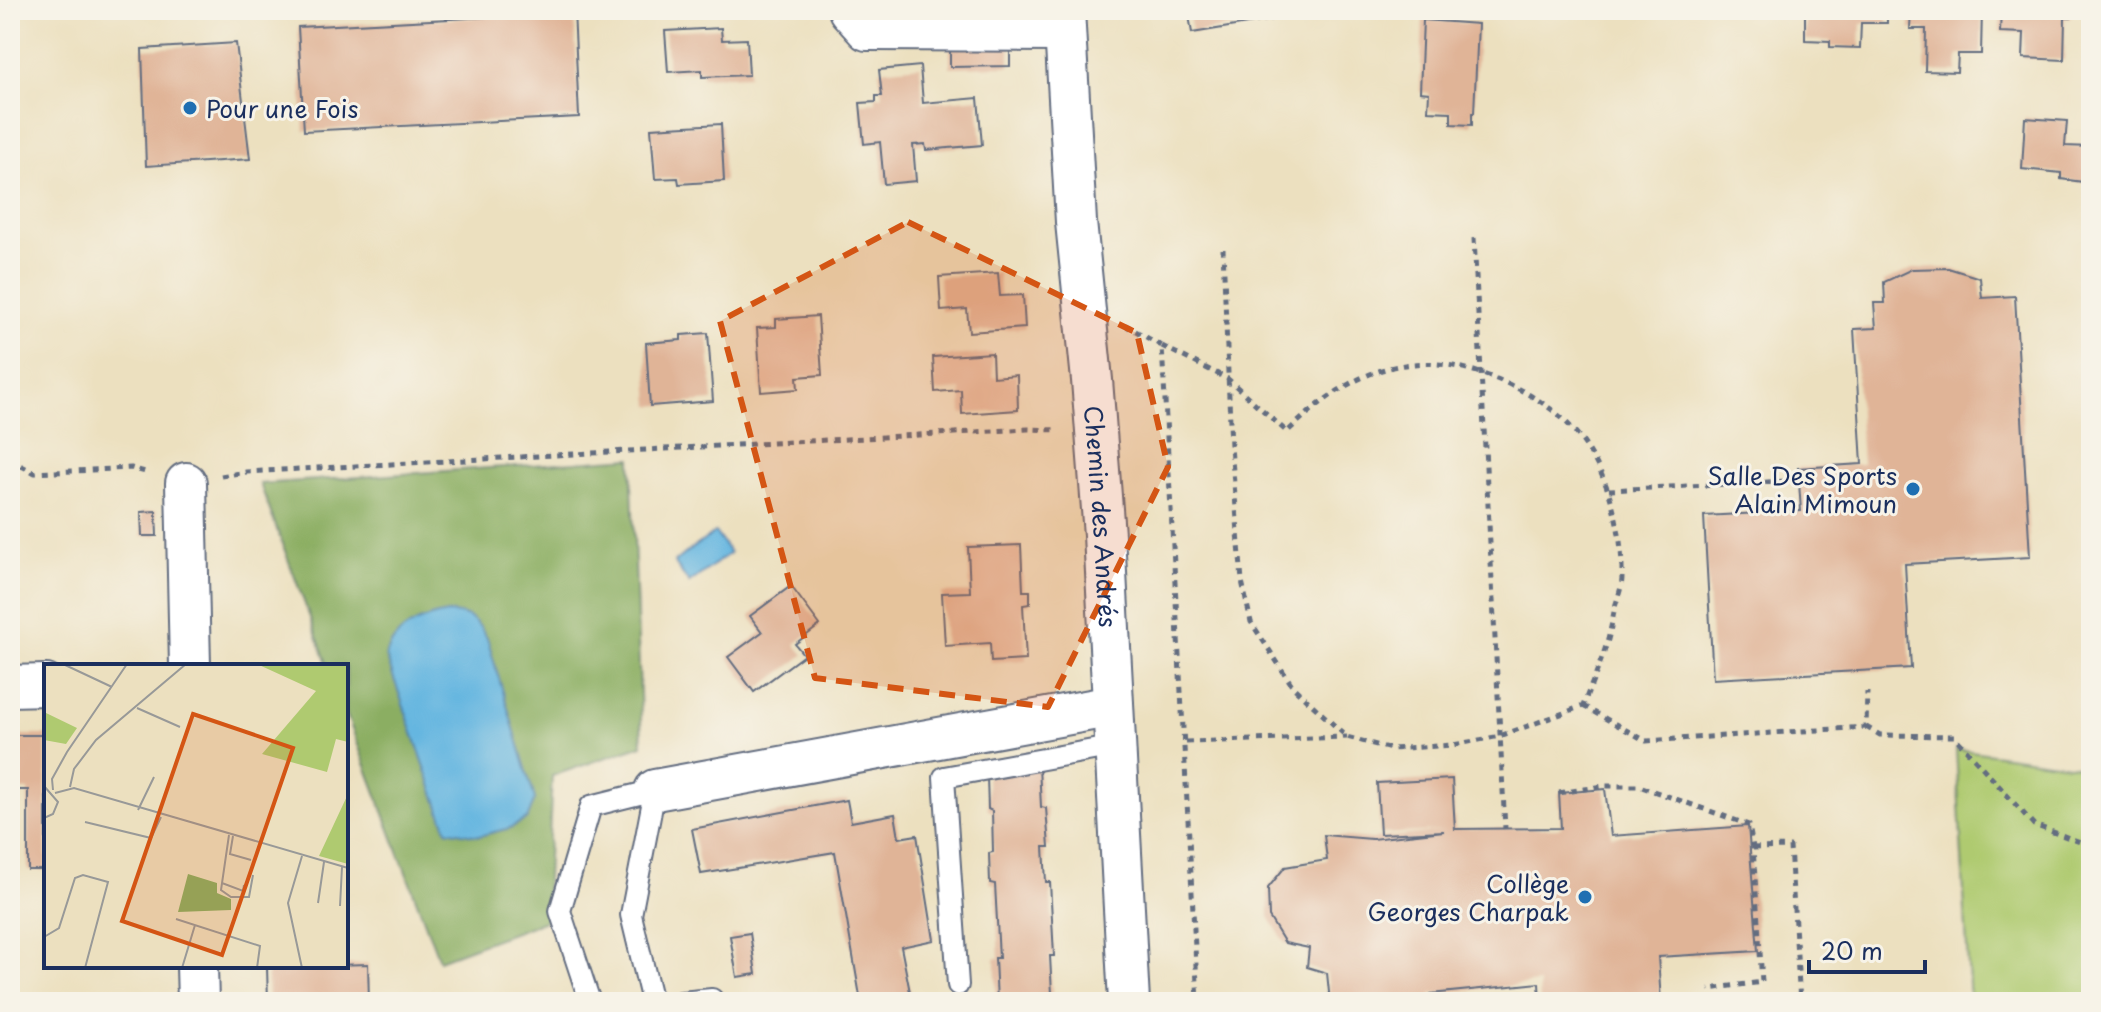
<svg xmlns="http://www.w3.org/2000/svg" width="2101" height="1012" font-family="'Playpen Sans',sans-serif">
	<style>
		.green { fill: #afca70; stroke: #657c67; stroke-width: 2 }
		.forest { fill: #8bae62; stroke: #536e60; stroke-width: 2 }
		.water { fill: #65b6e0; stroke: #40729f; stroke-width: 2 }
		.building { fill: #e0b497 }
		.lines { fill: none; stroke-linecap: round; stroke-linejoin: round }
		.service-casing { stroke: #646d80; stroke-width: 24 }
		.minor-casing { stroke: #646d80; stroke-width: 44 }
		.path { stroke: #646d80; stroke-width: 5; stroke-dasharray: 6 6; stroke-linecap: butt }
		.service { stroke: #fff; stroke-width: 20 }
		.minor { stroke: #fff; stroke-width: 40 }
		.marked { fill: #d45514; fill-opacity: 0.2; stroke: #d45514; stroke-width: 6; stroke-dasharray: 16 10; stroke-linejoin: round }
		.poi-dot { fill: #1f6fb2; stroke: #f7f3e8; stroke-width: 3 }
		.labels { text-anchor: middle; dominant-baseline: central; stroke-width: 6; stroke-linejoin: round; paint-order: stroke }
		.poi-label { font-size: 24px; fill: #1b2f5e; stroke: #f7f3e8; text-anchor: end }
		.street-label { font-size: 24px; fill: #1b2f5e; stroke: #f7f3e8 }
		.inset-road { fill: none; stroke: #989998; stroke-width: 2 }
		.view { fill: #d45514; fill-opacity: 0.15; stroke: #d45514; stroke-width: 4 }
		.inset-edge { fill: none; stroke: #1b2f5e; stroke-width: 4 }
	</style>
	<rect width="100%" height="100%" fill="#f7f3e8"/>
	<filter id="ink" filterUnits="userSpaceOnUse"><feTurbulence type="fractalNoise" baseFrequency=".0125" numOctaves="2"/><feDisplacementMap in="SourceGraphic" scale="16" xChannelSelector="R" yChannelSelector="G"/><feConvolveMatrix kernelMatrix="1 2 1 2 8 2 1 2 1" color-interpolation-filters="sRGB"/></filter>
	<filter id="wash" filterUnits="userSpaceOnUse"><feTurbulence type="fractalNoise" baseFrequency=".006" numOctaves="4" result="noise"/><feDisplacementMap in="SourceGraphic" scale="32" xChannelSelector="R" yChannelSelector="G"/><feGaussianBlur stdDeviation="1.8" result="paint"/><feColorMatrix in="noise" values="0 0 0 0 0 0 0 0 0 0 0 0 0 0 0 0 0 1.4 0 .05"/><feComposite in="paint" operator="in"/></filter>
	<g filter="url(#wash)">
		<rect width="100%" height="100%" fill="#ece0bf"/>
		<!-- green -->
		<path class="green" d="M1956,749L2091,768V1002H1970Z"/>
		<!-- forest -->
		<path class="forest" d="M631,458L642,745L552,776L545,921L439,960L346,713V666H328L260,484Z"/>
		<!-- water -->
		<g class="water">
			<path d="M715,532L730,553L689,583L674,562Z"/>
			<path d="M447,613C469,613 477,620 487,638L535,799L527,819L510,828L479,836L447,830L386,656C394,628 421,618 447,613Z"/>
		</g>
		<g id="blocks">
			<!-- building -->
			<g class="building">
				<path d="M505,10H574L579,117L304,131L298,27L506,16Z"/>
				<path d="M1188,10H1271L1272,20L1192,33Z"/>
				<path d="M1805,10H1887V23H1861L1860,48L1830,47V41L1805,40Z"/>
				<path d="M1911,10H1982L1981,54H1958L1957,72L1925,71L1926,29H1910Z"/>
				<path d="M2001,10H2071V18H2065L2064,60L2023,58L2024,33L2000,32Z"/>
				<path d="M1423,20L1478,24L1474,113H1472V125L1451,124V112L1428,111L1429,93L1420,92Z"/>
				<path d="M721,28L722,40L747,39L749,75L702,77V70L668,72L665,31Z"/>
				<path d="M236,43L250,159L146,166L142,49Z"/>
				<path d="M950,43H1010V66L950,67Z"/>
				<path d="M920,66L923,103L978,98L982,145L926,150L925,144L913,145L916,181L884,184L880,142L864,144L860,103L876,102V96H882L879,70Z"/>
				<path d="M2025,118L2067,121L2065,146L2091,147V183L2061,179V173L2022,169Z"/>
				<path d="M721,124L724,181L679,184L678,178L655,179L651,128Z"/>
				<path d="M1948,268L1980,278L1982,298L2015,296L2030,557L1905,564L1911,668L1713,679L1704,516L1801,511L1798,468L1862,464L1854,329L1876,328L1874,303H1885L1884,282L1912,269Z"/>
				<path d="M998,273L1000,296L1023,295L1025,328L969,332L967,309L941,311L939,277Z"/>
				<path d="M818,316L822,375L797,377L798,389L761,392L757,328L776,327V319Z"/>
				<path d="M708,333L713,401L650,406L646,343L681,340V335Z"/>
				<path d="M992,353L993,377L1017,375L1018,410L962,414L961,390L935,392L933,357Z"/>
				<path d="M156,511L157,536H142L141,512Z"/>
				<path d="M1021,545L1023,591H1030V604L1023,605L1026,660L991,662L990,643L945,646L942,593L970,592L968,547Z"/>
				<path d="M791,586L820,625L795,644L804,655L754,692L728,657L762,632L750,616Z"/>
				<path d="M10,735H46V870H28V790H10Z"/>
				<path d="M1039,766L1041,807L1046,808L1049,847H1044L1046,882H1050L1054,956H1050L1052,994L997,1002L995,958H999L995,884L990,883L989,853L993,852L992,811L988,809L987,776Z"/>
				<path d="M1452,779L1455,829L1561,828L1559,793L1605,789L1611,836L1748,826L1758,951L1658,957L1661,1002H1540L1539,983L1431,994V1002H1330L1327,973L1307,967L1309,948L1285,943L1269,917L1268,888L1285,867L1327,860L1324,835L1372,839L1444,831L1380,834L1377,783Z"/>
				<path d="M847,800L851,822L895,814L899,838L917,835L934,940L901,947L912,1002H861L835,852L701,874L692,829Z"/>
				<path d="M750,933L756,974L737,977L730,936Z"/>
				<path d="M368,964L369,1002H268L267,967Z"/>
			</g>
		</g>
	</g>
	<g filter="url(#ink)">
		<use href="#blocks" fill-opacity="0" stroke="#646d80" stroke-width="2"/>
		<g class="lines">
			<defs>
				<g id="service">
					<path d="M958,985L944,777L1115,746"/>
					<path d="M590,1002L560,911L591,806L655,790L631,915L652,1002"/>
					<path d="M681,1002L712,999"/>
				</g>
				<g id="minor">
					<path d="M849,10L867,30L1065,31"/>
					<path id="s1" d="M1064,10L1076,222L1092,380L1104,535L1129,1002"/>
					<path d="M186,483L190,666"/>
					<path d="M10,686L46,685"/>
					<path d="M655,790L1113,706"/>
					<path d="M197,966L198,1002"/>
				</g>
			</defs>
			<!-- service casing -->
			<use href="#service" class="service-casing"/>
			<!-- minor casing -->
			<use href="#minor" class="minor-casing"/>
			<!-- path -->
			<g class="path">
				<path d="M1474,238L1505,829"/>
				<path d="M1125,325L1162,346L1198,1002"/>
				<path d="M1162,346L1228,379L1287,432C1317,404 1349,378 1389,368C1425,359 1458,364 1491,377C1516,386 1545,402 1564,420C1605,459 1623,523 1622,577C1622,587 1618,597 1615,607C1612,621 1610,635 1605,649C1599,668 1590,687 1583,706L1500,736L1453,745L1391,749L1347,737L1294,688L1251,622L1242,581L1231,447L1223,249"/>
				<path d="M10,460L35,473L131,468L149,473"/>
				<path d="M221,476L246,472L1028,429L1058,430"/>
				<path d="M1609,490L1788,481"/>
				<path d="M1583,706L1646,741L1866,727L1867,692"/>
				<path d="M1866,727L1880,735L1954,736L2034,825L2091,846"/>
				<path d="M1186,742L1347,737"/>
				<path d="M1559,793L1604,786H1639L1749,825L1753,848L1762,982L1709,989"/>
				<path d="M1753,848L1790,847L1800,1002"/>
			</g>
			<!-- service -->
			<use href="#service" class="service"/>
			<!-- minor -->
			<use href="#minor" class="minor"/>
		</g>
	</g>
	<!-- marked area -->
	<path class="marked" d="M908,222L1137,333L1168,467L1048,707L815,678L720,321Z"/>
	<!-- markers -->
	<g class="poi-dot">
		<circle cx="190" cy="108" r="8"/>
		<circle cx="1913" cy="489" r="8"/>
		<circle cx="1585" cy="897" r="8"/>
	</g>
	<g class="labels">
		<!-- poi labels -->
		<g class="poi-label">
			<text x="206" y="108" text-anchor="start">Pour une Fois</text>
			<text x="1897" y="475">Salle Des Sports<tspan x="1897" dy="28">Alain Mimoun</tspan></text>
			<text x="1569" y="883">Collège<tspan x="1569" dy="28">Georges Charpak</tspan></text>
		</g>
		<!-- street labels -->
		<g class="street-label">
			<text stroke="none"><textPath href="#s1" startOffset="508">Chemin des Andrés</textPath></text>
		</g>
	</g>
	<!-- overview -->
	<g transform="translate(44 664)">
		<rect width="304" height="304" fill="#ece0bf"/>
		<path d="M213,0H304V78L292,75L283,108L218,90L272,27ZM0,48L33,64L22,80L0,76ZM304,130V200L275,192Z" fill="#afca70"/>
		<path d="M144,210L173,219V229L187,235V246L134,248Z" fill="#8bae62"/>
		<path class="inset-road" d="M19,0L68,23M93,44L136,63M0,122L14,138L9,150L0,154M26,123L30,105L52,76L142,0M9,126L8,115L23,88L83,0M11,129L30,124L304,204M94,146L110,113M41,158L107,174L117,153M185,171L177,226L187,233H205L209,211M189,172L186,190L207,196M258,192L244,239L258,304M178,219L199,227L200,221M274,239L280,198M296,242L298,203M132,255L216,282L213,304M0,273L15,264L31,214L39,211L64,218L41,304M138,304L151,261"/>
		<path class="view" d="M149,50L249,84L178,291L78,257Z"/>
		<rect width="304" height="304" class="inset-edge"/>
	</g>
	<!-- margin -->
	<rect width="2101" height="1012" fill="none" stroke="#f7f3e8" stroke-width="40"/>
	<!-- scale -->
	<path d="M1809 960v12h116v-12" fill="none" stroke="#1b2f5e" stroke-width="4"/>
	<text x="1821" y="960" font-size="24" fill="#1b2f5e" stroke="#f7f3e8" stroke-width="6" paint-order="stroke">20 m</text>
</svg>
